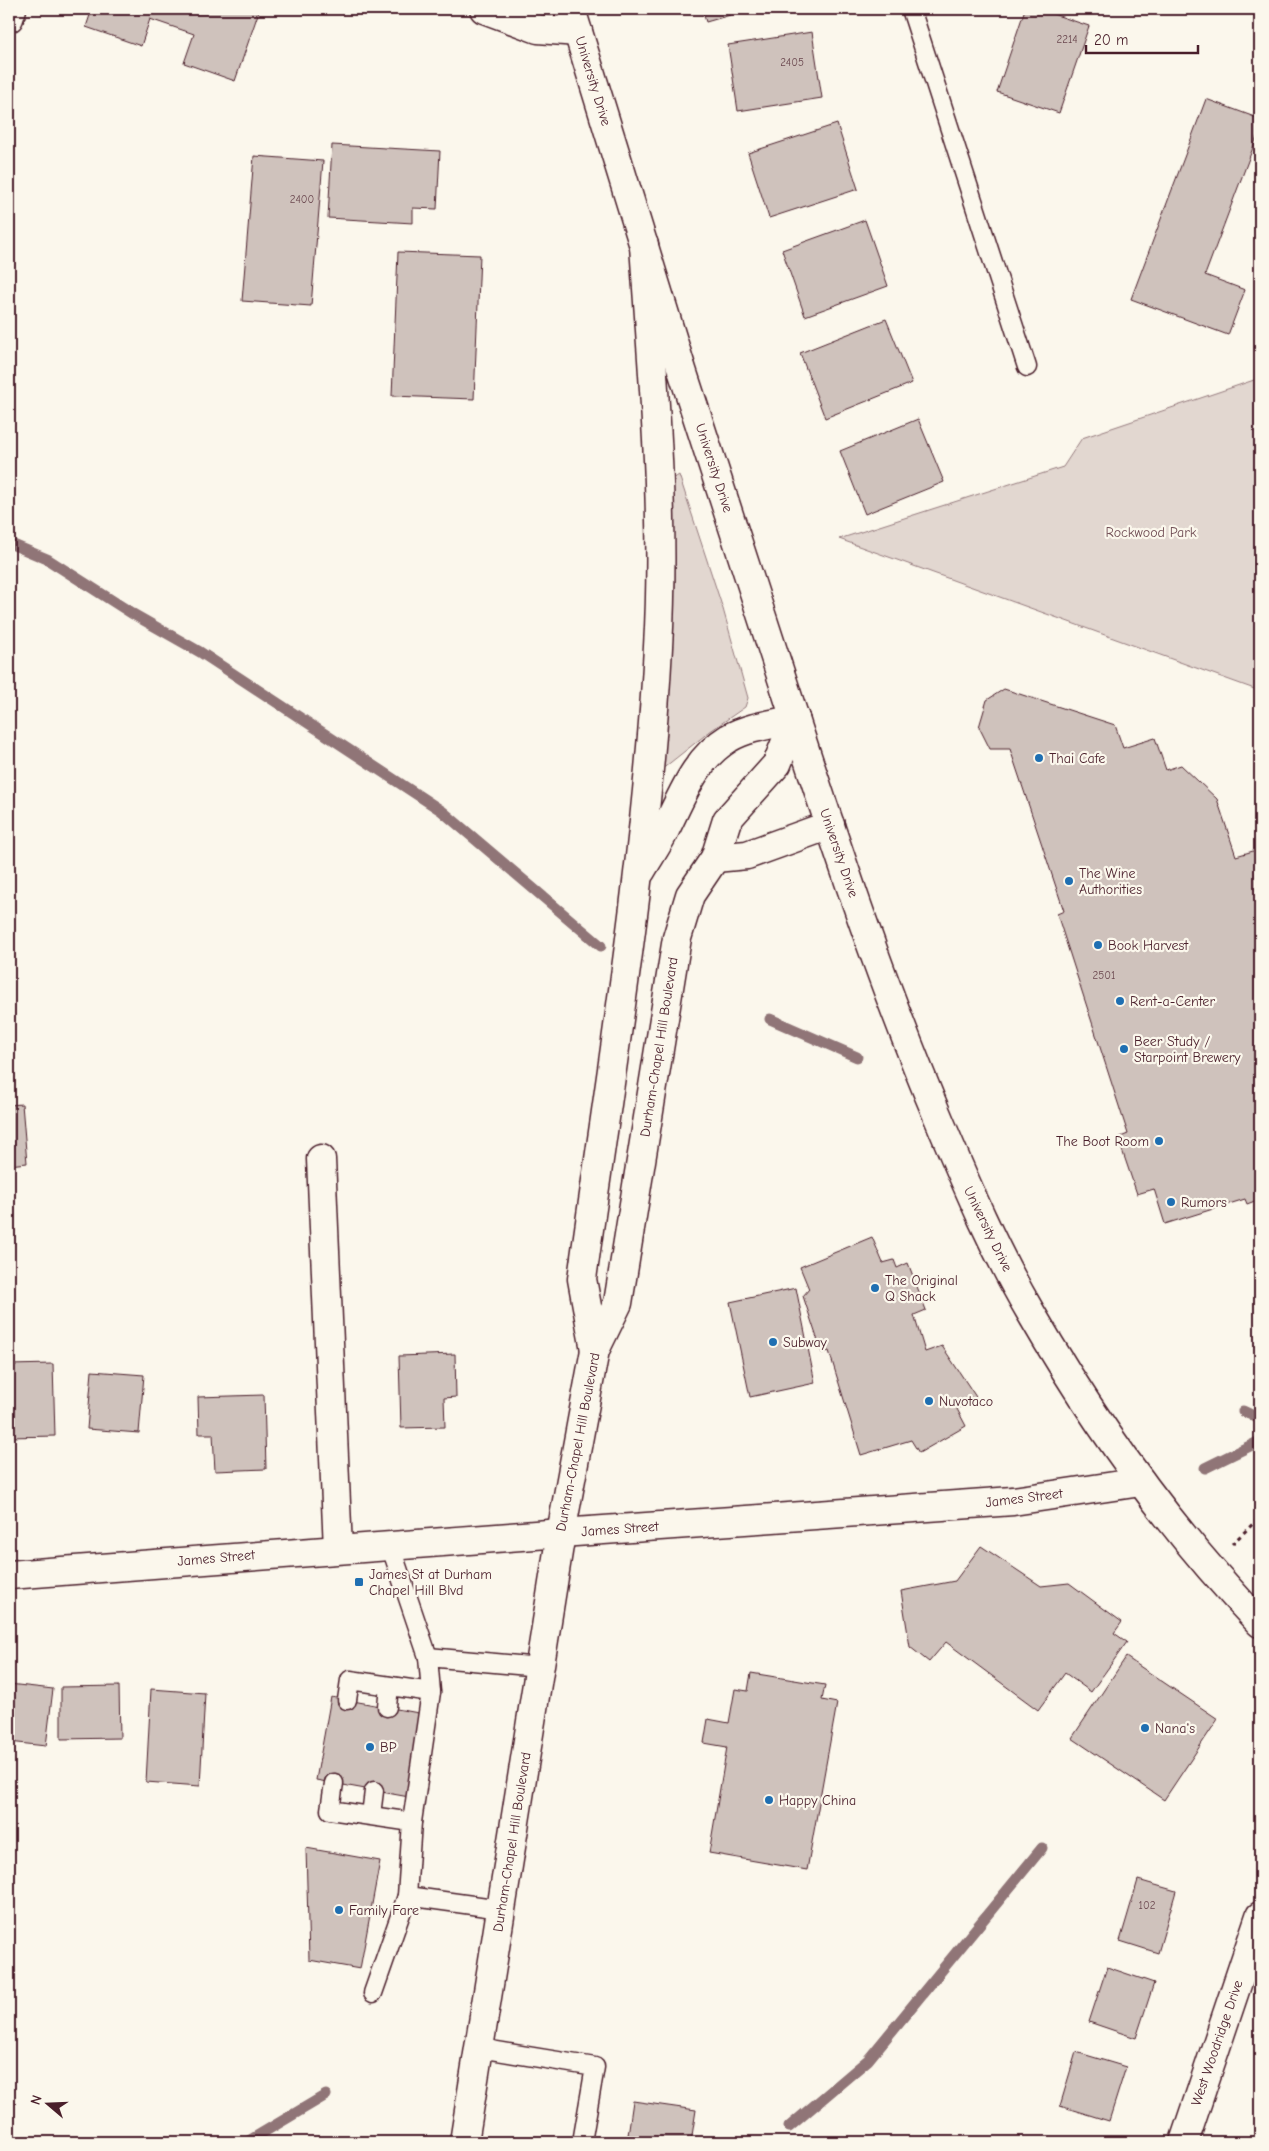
<svg xmlns="http://www.w3.org/2000/svg" width="1269" height="2151" font-family="'Comic Neue',sans-serif">
	<style>
		.green { fill: #e2d7d0; stroke: #967b7e }
		.lines { fill: none; stroke-linecap: round; stroke-linejoin: round }
		.stream { stroke: #907477; stroke-width: 11 }
		.building { fill: #cfc2bc; stroke: #4a1f2b }
		.service-casing { stroke: #4a1f2b; stroke-width: 21 }
		.minor-casing { stroke: #4a1f2b; stroke-width: 31 }
		.tertiary-casing { stroke: #4a1f2b; stroke-width: 31 }
		.primary-casing { stroke: #4a1f2b; stroke-width: 31 }
		.path { stroke: #4a1f2b; stroke-width: 3; stroke-dasharray: 4 4; stroke-linecap: butt }
		.service { stroke: #fbf7ec; stroke-width: 18 }
		.minor { stroke: #fbf7ec; stroke-width: 28 }
		.tertiary { stroke: #fbf7ec; stroke-width: 28 }
		.primary { stroke: #fbf7ec; stroke-width: 28 }
		.poi-dot { fill: #1f6fb2; stroke: #fbf7ec; stroke-width: 2 }
		.labels { text-anchor: middle; dominant-baseline: central; stroke-width: 4.5; stroke-linejoin: round; paint-order: stroke }
		.number-label { font-size: 11px; fill: #6b484f }
		.street-label { font-size: 14px; fill: #4a1f2b; stroke: #fbf7ec }
		.park-label { font-size: 14px; fill: #704d54; stroke: #fbf7ec }
		.poi-label { font-size: 14px; fill: #4a1f2b; stroke: #fbf7ec; text-anchor: start }
	</style>
	<rect width="100%" height="100%" fill="#fbf7ec"/>
	<filter id="ink" filterUnits="userSpaceOnUse"><feTurbulence type="fractalNoise" baseFrequency=".02" numOctaves="2"/><feDisplacementMap in="SourceGraphic" scale="10" xChannelSelector="R" yChannelSelector="G"/><feConvolveMatrix kernelMatrix="1 2 1 2 8 2 1 2 1" color-interpolation-filters="sRGB"/></filter>
	<g filter="url(#ink)">
		<!-- green -->
		<g class="green">
			<path d="M1260,378V691L839,539L1063,467L1082,438Z"/>
			<path d="M679,475L723,609L748,698L745,707L709,732L661,770L675,587L673,479Z"/>
		</g>
		<g class="lines">
			<!-- stream -->
			<g class="stream">
				<path d="M9,543L47,559L133,614L200,652L442,811L601,946"/>
				<path d="M770,1019L857,1057"/>
				<path d="M1243,1411L1260,1419"/>
				<path d="M1205,1468L1260,1441"/>
				<path d="M789,2127L868,2060L1042,1848"/>
				<path d="M247,2142L326,2095"/>
			</g>
		</g>
		<!-- building -->
		<g class="building">
			<path d="M92,9H252L259,11L235,81L184,63L194,34L150,19L141,46L86,27Z"/>
			<path d="M702,9H751L706,22Z"/>
			<path d="M1025,9H1038L1089,26L1059,113L997,92Z"/>
			<path d="M812,32L822,98L738,111L728,45Z"/>
			<path d="M1206,99L1260,119V129L1205,275L1245,290L1228,335L1131,299Z"/>
			<path d="M837,124L858,189L769,218L748,153Z"/>
			<path d="M332,145L440,151L437,209L413,208V223L328,218Z"/>
			<path d="M254,156L323,161L311,306L242,301Z"/>
			<path d="M865,220L888,286L805,316L782,250Z"/>
			<path d="M398,252L480,255L474,399L392,396Z"/>
			<path d="M886,319L912,383L825,418L800,353Z"/>
			<path d="M918,419L944,482L865,514L840,451Z"/>
			<path d="M1004,689L1115,725L1123,748L1155,738L1166,770L1181,765L1217,799L1236,856L1260,849V1199L1247,1204L1245,1199L1165,1224L1154,1189L1137,1194L1118,1138L1128,1134L1057,914L1064,911L1010,749H990L979,727L987,700Z"/>
			<path d="M22,1104L27,1163L9,1165V1105Z"/>
			<path d="M872,1237L883,1263L894,1260L897,1268L908,1263L926,1310L914,1315L925,1352L942,1346L976,1397L957,1409L966,1426L919,1453L911,1440L861,1455L829,1351L822,1353L803,1296L809,1289L800,1267Z"/>
			<path d="M796,1288L815,1383L750,1397L730,1302Z"/>
			<path d="M455,1354L456,1397L444,1398L445,1427L401,1428L399,1356Z"/>
			<path d="M53,1364L55,1436L9,1437V1365Z"/>
			<path d="M92,1371L144,1375L139,1433L87,1429Z"/>
			<path d="M264,1395L266,1469L215,1471L213,1434H199L198,1397Z"/>
			<path d="M981,1546L1041,1586L1069,1583L1122,1622L1114,1633L1127,1642L1091,1692L1065,1673L1038,1710L946,1642L929,1662L910,1647L901,1591L955,1581Z"/>
			<path d="M1126,1657L1218,1719L1164,1800L1072,1738Z"/>
			<path d="M751,1673L825,1685L822,1700L837,1703L807,1870L709,1853L727,1747L704,1743L708,1719L729,1723L735,1689L748,1691Z"/>
			<path d="M9,1684L53,1689L46,1746L9,1742Z"/>
			<path d="M119,1686L120,1738L61,1739V1687Z"/>
			<path d="M151,1689L205,1693L200,1786L146,1782Z"/>
			<path d="M331,1697L424,1714L409,1797L316,1780Z"/>
			<path d="M306,1848L380,1861L360,1969L309,1960Z"/>
			<path d="M1138,1880L1176,1891L1158,1953L1120,1941Z"/>
			<path d="M1107,1967L1154,1983L1136,2038L1089,2022Z"/>
			<path d="M1076,2052L1126,2067L1109,2121L1060,2106Z"/>
			<path d="M633,2101L696,2110L691,2142H627Z"/>
		</g>
		<g class="lines">
			<defs>
				<g id="service">
					<path d="M911,9L1027,367"/>
					<path d="M390,1545L428,1657"/>
					<path d="M347,1700L350,1680L431,1692"/>
					<path d="M387,1707L389,1686"/>
					<path d="M334,1783L330,1810L412,1822"/>
					<path d="M371,1815L374,1791"/>
					<path d="M501,1909L407,1896L412,1822L431,1692L428,1657L540,1667"/>
					<path d="M373,1993L407,1896"/>
					<path d="M479,2048L595,2067L582,2142"/>
				</g>
				<g id="minor">
					<path d="M484,9L538,29L578,32"/>
					<path d="M9,18L12,9"/>
					<path d="M321,1159L338,1549"/>
					<path d="M9,1575L561,1533"/>
					<path d="M1184,2142L1260,1916"/>
				</g>
				<g id="tertiary">
					<path d="M795,719C839,855 884,990 940,1122C967,1186 995,1252 1031,1313C1095,1424 1171,1530 1260,1623"/>
					<path d="M561,1533L1013,1501L1141,1482"/>
				</g>
				<g id="primary">
					<path d="M571,9L682,370L795,719"/>
					<path d="M715,858L747,855L830,825"/>
					<path d="M641,871C649,857 659,843 666,828C683,794 695,759 729,738C748,727 774,724 795,719"/>
					<path d="M595,1350L582,1279C611,1069 647,858 658,647C666,513 653,379 644,245"/>
					<path d="M464,2142L561,1533L595,1350L618,1303L677,938L690,895L715,858L727,820L777,764L795,719"/>
				</g>
			</defs>
			<!-- service casing -->
			<use href="#service" class="service-casing"/>
			<!-- minor casing -->
			<use href="#minor" class="minor-casing"/>
			<!-- tertiary casing -->
			<use href="#tertiary" class="tertiary-casing"/>
			<!-- primary casing -->
			<use href="#primary" class="primary-casing"/>
			<!-- path -->
			<path class="path" d="M1232,1544L1260,1517"/>
			<!-- service -->
			<use href="#service" class="service"/>
			<!-- minor -->
			<use href="#minor" class="minor"/>
			<!-- tertiary -->
			<use href="#tertiary" class="tertiary"/>
			<!-- primary -->
			<use href="#primary" class="primary"/>
		</g>
	</g>
	<!-- markers -->
	<g class="poi-dot">
		<circle cx="1039" cy="758" r="5"/>
		<circle cx="1069" cy="881" r="5"/>
		<circle cx="1098" cy="945" r="5"/>
		<circle cx="1120" cy="1001" r="5"/>
		<circle cx="1124" cy="1049" r="5"/>
		<circle cx="1159" cy="1141" r="5"/>
		<circle cx="1171" cy="1202" r="5"/>
		<circle cx="875" cy="1288" r="5"/>
		<circle cx="773" cy="1342" r="5"/>
		<circle cx="929" cy="1401" r="5"/>
		<rect x="354" y="1577" width="10" height="10" rx="2.5"/>
		<circle cx="1145" cy="1728" r="5"/>
		<circle cx="370" cy="1747" r="5"/>
		<circle cx="769" cy="1800" r="5"/>
		<circle cx="339" cy="1910" r="5"/>
	</g>
	<g class="labels">
		<!-- number labels -->
		<g class="number-label">
			<text x="1067" y="39">2214</text>
			<text x="792" y="62">2405</text>
			<text x="302" y="199">2400</text>
			<text x="1104" y="975">2501</text>
			<text x="1147" y="1905">102</text>
		</g>
		<!-- street labels -->
		<g class="street-label">
			<text transform="translate(593 81) rotate(73)">University Drive</text>
			<text transform="translate(714 468) rotate(72)">University Drive</text>
			<text transform="translate(839 853) rotate(71)">University Drive</text>
			<text transform="translate(659 1047) rotate(-81)">Durham-Chapel Hill Boulevard</text>
			<text transform="translate(988 1229) rotate(64)">University Drive</text>
			<text transform="translate(578 1442) rotate(-79)">Durham-Chapel Hill Boulevard</text>
			<text transform="translate(1024 1498) rotate(-7)">James Street</text>
			<text transform="translate(620 1529) rotate(-4)">James Street</text>
			<text transform="translate(216 1558) rotate(-5)">James Street</text>
			<text transform="translate(512 1842) rotate(-81)">Durham-Chapel Hill Boulevard</text>
			<text transform="translate(1217 2043) rotate(-71)">West Woodridge Drive</text>
		</g>
		<!-- park labels -->
		<g class="park-label">
			<text x="1151" y="532">Rockwood Park</text>
		</g>
		<!-- poi labels -->
		<g class="poi-label">
			<text x="1049" y="758">Thai Cafe</text>
			<text x="1079" y="873">The Wine<tspan x="1079" dy="16">Authorities</tspan></text>
			<text x="1108" y="945">Book Harvest</text>
			<text x="1130" y="1001">Rent-a-Center</text>
			<text x="1134" y="1041">Beer Study /<tspan x="1134" dy="16">Starpoint Brewery</tspan></text>
			<text x="1149" y="1141" text-anchor="end">The Boot Room</text>
			<text x="1181" y="1202">Rumors</text>
			<text x="885" y="1280">The Original<tspan x="885" dy="16">Q Shack</tspan></text>
			<text x="783" y="1342">Subway</text>
			<text x="939" y="1401">Nuvotaco</text>
			<text x="369" y="1574">James St at Durham<tspan x="369" dy="16">Chapel Hill Blvd</tspan></text>
			<text x="1155" y="1728">Nana's</text>
			<text x="380" y="1747">BP</text>
			<text x="779" y="1800">Happy China</text>
			<text x="349" y="1910">Family Fare</text>
		</g>
	</g>
	<!-- margin -->
	<rect width="1269" height="2151" fill="none" stroke="#fbf7ec" stroke-width="30"/>
	<rect x="15" y="15" width="1239" height="2121" fill="none" stroke="#4a1f2b" stroke-width="2" filter="url(#ink)"/>
	<!-- north arrow -->
	<g transform="translate(48 2104) rotate(289)" stroke="#fbf7ec" stroke-width="4" paint-order="stroke">
	<path d="M0-4L9 19L0 12L-9 19Z" fill="#4a1f2b"/>
	<text y="-8" font-size="14" font-weight="bold" text-anchor="middle" fill="#4a1f2b">N</text>
	</g>
	<!-- scale -->
	<path d="M1086 45v8h112v-8" fill="none" stroke="#4a1f2b" stroke-width="2.5"/>
	<text x="1094" y="45" font-size="15" fill="#4a1f2b" stroke="#fbf7ec" stroke-width="4" paint-order="stroke">20 m</text>
</svg>
